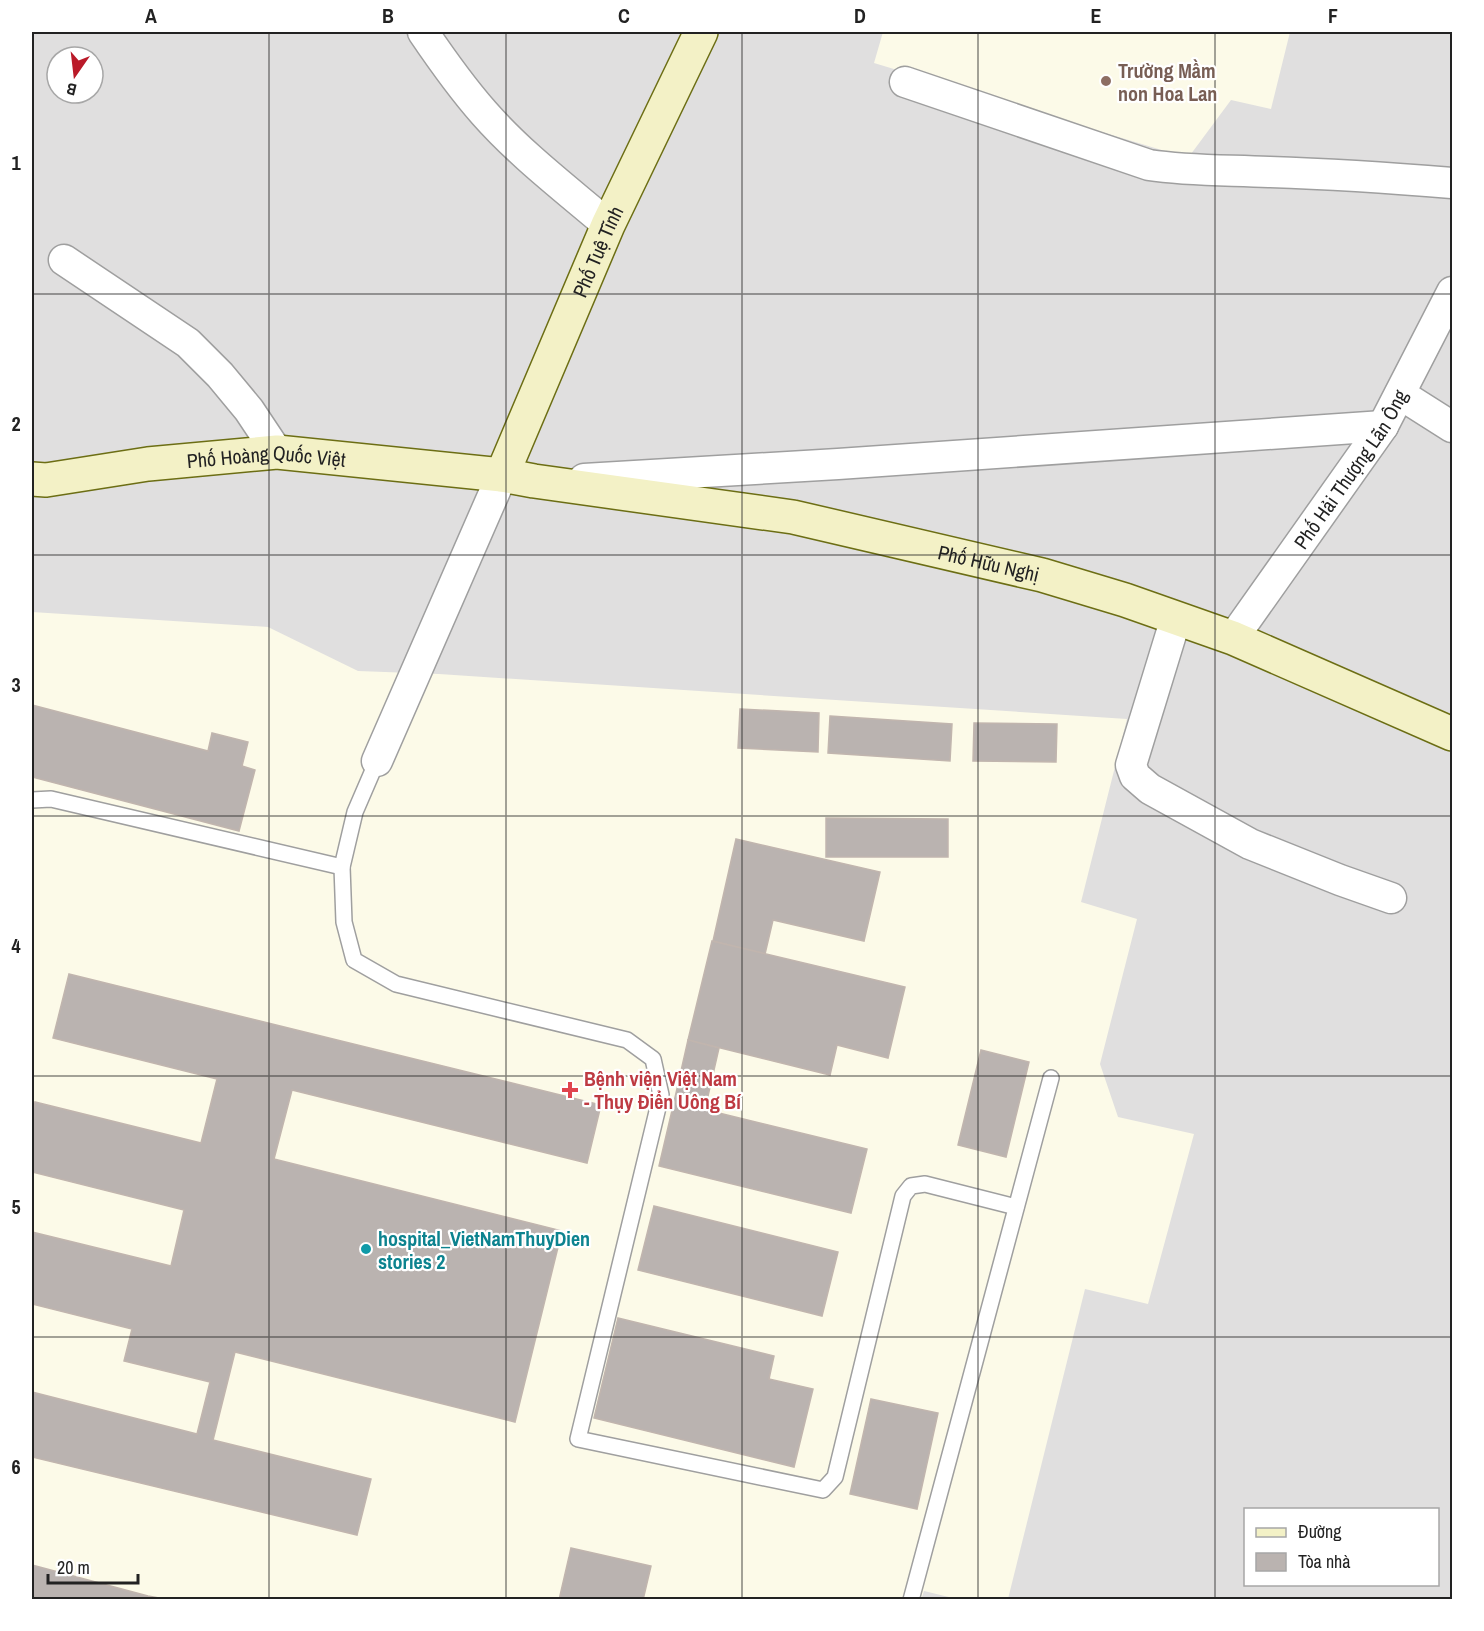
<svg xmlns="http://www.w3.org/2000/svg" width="1484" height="1631" font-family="'Archivo Narrow',sans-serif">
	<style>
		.residential { fill: #e0dfdf; fill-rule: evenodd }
		.education { fill: #fcfae8 }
		.building { fill: #bab3b0; stroke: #c1b5ae; stroke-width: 1.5 }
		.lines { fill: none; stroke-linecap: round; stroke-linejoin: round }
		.lane-casing { stroke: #9f9f9f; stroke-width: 18 }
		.street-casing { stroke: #9f9f9f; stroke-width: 33 }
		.secondary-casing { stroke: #6c6e14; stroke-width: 36 }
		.lane { stroke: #fff; stroke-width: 15 }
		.street { stroke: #fff; stroke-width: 30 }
		.secondary { stroke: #f3f1c6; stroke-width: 33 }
		.grid { fill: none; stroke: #222; stroke-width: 1.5; stroke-opacity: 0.55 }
		.education-dot { fill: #8d6e63; stroke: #fff; stroke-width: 2 }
		.health-dot { fill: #e0444e; stroke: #fff; stroke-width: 2 }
		.culture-dot { fill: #0f9aa8; stroke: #fff; stroke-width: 2 }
		.labels { text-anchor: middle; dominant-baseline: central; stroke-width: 4.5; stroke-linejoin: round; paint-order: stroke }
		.education-label { font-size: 20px; font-weight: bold; fill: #785e54; stroke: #fff; text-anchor: start }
		.street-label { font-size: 20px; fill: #222; stroke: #fff }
		.health-label { font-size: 20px; font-weight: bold; fill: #be3a42; stroke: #fff; text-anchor: start }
		.culture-label { font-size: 20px; font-weight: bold; fill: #0d838f; stroke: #fff; text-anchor: start }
		.neatline { fill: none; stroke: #222; stroke-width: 2 }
		.grid-label { font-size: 20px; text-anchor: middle; font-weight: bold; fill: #222 }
	</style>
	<rect width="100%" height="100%" fill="#f1eeea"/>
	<!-- residential -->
	<path class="residential" d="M32,32H1452V1599H32ZM57,57H93V93H57ZM1246,1510H1438V1584H1246Z"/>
	<!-- education -->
	<g class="education">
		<path d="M883,32H1290L1271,109L1231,100L1188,158L874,63Z"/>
		<path d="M32,612L268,627L358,671L439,674L1127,719L1081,902L1137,919L1100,1064L1118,1117L1194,1134L1148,1304L1085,1289L1008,1599H957L924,1591L921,1600L32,1599Z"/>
	</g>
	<!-- building -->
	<g class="building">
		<path d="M32,705L208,751L212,733L248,742L242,766L255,770L239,831L32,777Z"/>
		<path d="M740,709L819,713L818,752L738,748Z"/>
		<path d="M830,716L952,724L950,761L828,753Z"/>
		<path d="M974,723L1057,724L1056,762L973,761Z"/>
		<path d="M826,818L948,819V857H826Z"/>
		<path d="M736,839L880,872L864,941L773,920L765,954L713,941Z"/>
		<path d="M712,941L905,987L888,1058L837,1045L830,1075L688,1040Z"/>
		<path d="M69,974L601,1105L587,1163L292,1090L274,1159L562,1231L515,1422L235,1352L213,1440L371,1479L357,1535L32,1457V1392L197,1434L210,1382L124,1361L132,1329L32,1304V1232L171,1266L184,1210L32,1172V1116L35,1102L201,1143L217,1079L53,1038Z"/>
		<path d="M688,1040L719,1048L705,1109L674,1102Z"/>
		<path d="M981,1050L1029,1062L1006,1157L958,1145Z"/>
		<path d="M674,1102L867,1149L851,1213L659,1166Z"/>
		<path d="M654,1206L838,1252L822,1316L638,1270Z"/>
		<path d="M618,1318L774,1356L769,1379L813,1389L794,1467L594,1418Z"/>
		<path d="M871,1399L938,1413L917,1509L850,1494Z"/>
		<path d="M571,1548L651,1566L643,1600H559Z"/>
		<path d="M32,1565L148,1596L170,1600H32Z"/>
	</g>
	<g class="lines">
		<defs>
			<g id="lane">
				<path d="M377,761L355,812L342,867L344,922L354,960L396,984L627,1040L653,1059L661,1095L578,1439L823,1490L835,1477L903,1196L911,1186L925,1184L1016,1207"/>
				<path d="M32,800L51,799L342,867"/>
				<path d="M911,1600L1051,1078"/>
			</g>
			<g id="street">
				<path d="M423,32C442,60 461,87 484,113C521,155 566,189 608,225"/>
				<path d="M905,82L1149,165C1188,171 1229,170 1269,172C1330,174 1391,178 1452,183"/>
				<path d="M64,260L188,343L220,375L249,410L277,452"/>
				<path d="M1400,394L1452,427"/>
				<path d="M584,479L838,464L1383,426"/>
				<path d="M1176,618L1131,765L1135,776L1150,789L1250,844L1340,880L1391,898"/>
				<path id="s1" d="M1233,638L1383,426L1452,292"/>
				<path d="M377,761L502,475"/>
			</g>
			<g id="secondary">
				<path id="s2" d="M502,475L608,225L701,32"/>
				<path id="s3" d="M32,479L46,480L148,464L277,452L502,475L534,481L793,517L1042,575L1125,600L1233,638L1452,734"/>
			</g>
		</defs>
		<!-- lane casing -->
		<use href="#lane" class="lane-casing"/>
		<!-- street casing -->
		<use href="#street" class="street-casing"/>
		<!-- secondary casing -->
		<use href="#secondary" class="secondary-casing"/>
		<!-- lane -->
		<use href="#lane" class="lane"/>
		<!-- street -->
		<use href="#street" class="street"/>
		<!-- secondary -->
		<use href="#secondary" class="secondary"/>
	</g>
	<!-- grid -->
	<path class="grid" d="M269,32V1600M506,32V1600M742,32V1600M978,32V1600M1215,32V1600M32,294H1452M32,555H1452M32,816H1452M32,1076H1452M32,1337H1452"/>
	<!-- markers -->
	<circle class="education-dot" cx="1106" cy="81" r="6"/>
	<path class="health-dot" d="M567 1081h6v6h6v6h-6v6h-6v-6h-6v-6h6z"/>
	<circle class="culture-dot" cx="366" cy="1249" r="6"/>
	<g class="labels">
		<!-- education labels -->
		<g class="education-label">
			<text x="1118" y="70">Trường Mầm<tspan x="1118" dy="23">non Hoa Lan</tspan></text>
		</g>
		<!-- street labels -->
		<g class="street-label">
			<text stroke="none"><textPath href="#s2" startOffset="243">Phố Tuệ Tĩnh</textPath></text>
			<text stroke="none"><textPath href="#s3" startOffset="236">Phố Hoàng Quốc Việt</textPath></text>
			<text stroke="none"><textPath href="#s1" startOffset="206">Phố Hải Thượng Lãn Ông</textPath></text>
			<text stroke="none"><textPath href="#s3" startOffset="968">Phố Hữu Nghị</textPath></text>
		</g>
		<!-- health labels -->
		<g class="health-label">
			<text x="584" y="1078">Bệnh viện Việt Nam<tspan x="584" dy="23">- Thụy Điển Uông Bí</tspan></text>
		</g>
		<!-- culture labels -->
		<g class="culture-label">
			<text x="378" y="1238">hospital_VietNamThuyDien<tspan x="378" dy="23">stories 2</tspan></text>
		</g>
	</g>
	<!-- border -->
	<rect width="1484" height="1631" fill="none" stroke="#ffffff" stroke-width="66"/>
	<!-- legend -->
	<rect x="1244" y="1508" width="195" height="78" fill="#ffffff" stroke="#a7a7a7" stroke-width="1.5"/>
	<rect x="1256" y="1528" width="30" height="9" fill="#f3f1c6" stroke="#a7a7a7" stroke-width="1.5"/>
	<text x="1298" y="1538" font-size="18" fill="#222222">Đường</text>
	<rect x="1256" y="1553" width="30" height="18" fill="#bab3b0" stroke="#a7a7a7" stroke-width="1.5"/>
	<text x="1298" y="1568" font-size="18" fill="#222222">Tòa nhà</text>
	<!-- north arrow -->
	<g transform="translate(75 75) rotate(194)"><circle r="28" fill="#ffffff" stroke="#a7a7a7" stroke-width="1.5"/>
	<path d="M0-4.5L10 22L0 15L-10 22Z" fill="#ba1a29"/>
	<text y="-9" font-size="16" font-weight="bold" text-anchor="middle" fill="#222222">B</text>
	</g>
	<!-- scale -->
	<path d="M48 1574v9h90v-9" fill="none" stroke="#222222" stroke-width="3"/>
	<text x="57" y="1574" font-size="18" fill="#222222" stroke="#ffffff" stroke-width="4.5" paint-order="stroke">20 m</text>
	<rect x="33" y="33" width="1418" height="1565" class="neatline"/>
	<g class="grid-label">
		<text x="151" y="23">A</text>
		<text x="388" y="23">B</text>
		<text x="624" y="23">C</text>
		<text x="860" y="23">D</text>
		<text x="1096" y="23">E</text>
		<text x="1333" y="23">F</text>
		<text x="16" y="170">1</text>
		<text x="16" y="431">2</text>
		<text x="16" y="692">3</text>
		<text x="16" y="953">4</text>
		<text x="16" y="1214">5</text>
		<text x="16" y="1474">6</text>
	</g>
</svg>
